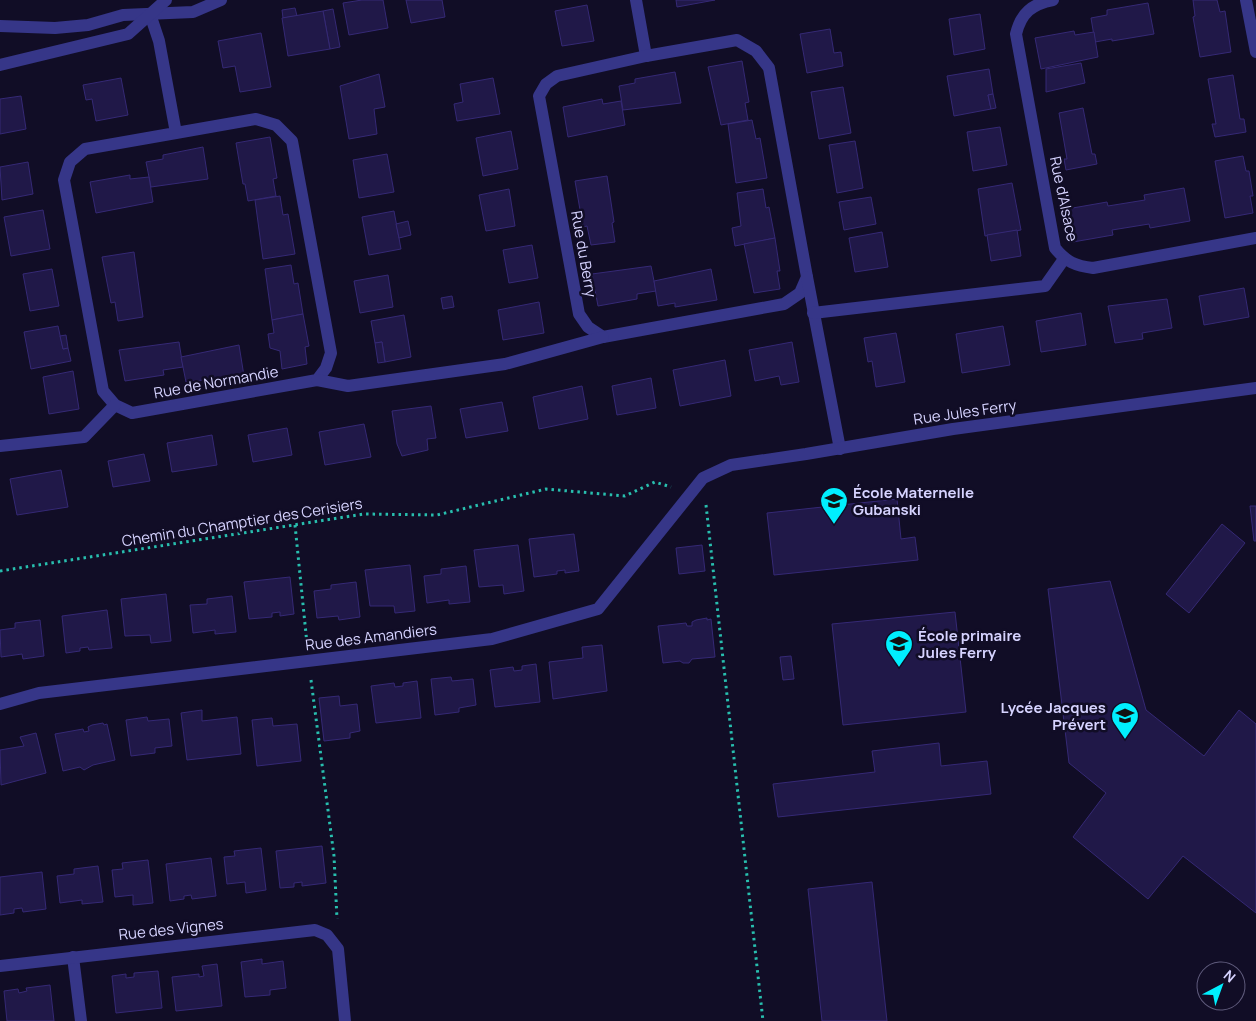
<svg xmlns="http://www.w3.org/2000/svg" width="1256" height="1021" font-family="Manrope,sans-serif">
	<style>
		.building { fill: #201848; stroke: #352975 }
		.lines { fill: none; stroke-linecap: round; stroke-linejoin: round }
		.path { stroke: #28beae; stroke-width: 3; stroke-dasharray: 2.5 4; stroke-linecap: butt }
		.minor { stroke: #363688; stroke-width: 12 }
		.labels { text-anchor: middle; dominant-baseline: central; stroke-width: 5; stroke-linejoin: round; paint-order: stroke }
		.street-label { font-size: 15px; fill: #d6d3ff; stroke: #110d26 }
		.poi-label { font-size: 15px; font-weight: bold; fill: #d6d3ff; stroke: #110d26; text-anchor: start }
	</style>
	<rect width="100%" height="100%" fill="#110d26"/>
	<!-- building -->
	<g class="building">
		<path d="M362,0H383L388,28L349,35L343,3Z"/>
		<path d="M406,0H442L445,17L411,23Z"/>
		<path d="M676,0H715L677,7Z"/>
		<path d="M1193,0H1217L1220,12L1225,11L1231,52L1200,57L1193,17L1195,16Z"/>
		<path d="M1148,3L1154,34L1112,41V39L1095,42L1091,18L1107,15V10Z"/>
		<path d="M587,5L594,41L562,46L555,11Z"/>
		<path d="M295,8L297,16L283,18L282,10Z"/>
		<path d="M333,9L340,47L330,49L323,11Z"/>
		<path d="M323,11L330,49L288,56L282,18Z"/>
		<path d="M980,14L985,49L954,55L949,19Z"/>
		<path d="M830,29L834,53L841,52L843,66L807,73L800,34Z"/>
		<path d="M1074,31L1075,35L1094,32L1098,57L1041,69L1035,38Z"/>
		<path d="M261,33L271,87L240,92L235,66L223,68L218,41Z"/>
		<path d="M742,61L749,102L745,103L748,120L721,125L708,67Z"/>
		<path d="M1081,63L1085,83L1046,92V69Z"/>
		<path d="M989,69L993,94L988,95L991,109L954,116L947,76Z"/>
		<path d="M675,72L681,103L623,110L619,86L635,83V79Z"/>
		<path d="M379,74L385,107L374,109L377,134L349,139L340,86Z"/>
		<path d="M1233,75L1240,119H1244L1246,132L1215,137L1212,124H1216L1208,79Z"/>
		<path d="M121,78L128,115L96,121L92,99L86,100L83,85Z"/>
		<path d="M493,78L500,114L457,121L454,104L463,102L460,84Z"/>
		<path d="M843,87L851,133L819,139L811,92Z"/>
		<path d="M993,94L996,108L991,109L988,95Z"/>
		<path d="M21,96L26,129L0,134V99Z"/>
		<path d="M602,99L603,104L621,101L625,125L568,137L563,107Z"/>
		<path d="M1083,108L1092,154H1095L1097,164L1066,170L1064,159H1067L1059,113Z"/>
		<path d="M752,120L756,139L760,138L767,178L736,183L728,124Z"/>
		<path d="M1000,127L1007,165L973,171L967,132Z"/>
		<path d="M511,131L518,169L483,176L476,138Z"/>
		<path d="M270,137L277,178L273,179L276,196L248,201L245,184H243L236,143Z"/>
		<path d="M855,141L863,188L837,193L829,145Z"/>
		<path d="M203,147L208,179L151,187L146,162L163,159V155Z"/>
		<path d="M387,154L394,192L359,198L353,160Z"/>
		<path d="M1243,156L1246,171H1249L1253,196H1250L1253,213L1225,218L1215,161Z"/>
		<path d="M28,162L33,194L2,200L0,167Z"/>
		<path d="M130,175V179L149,177L153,202L96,213L90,182Z"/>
		<path d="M607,176L614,222L612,223L615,242L591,245L587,226L583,227L575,181Z"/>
		<path d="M1012,183L1021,230L985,236L978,189Z"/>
		<path d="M1184,188L1190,221L1150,228L1149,224L1112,230L1113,235L1073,242L1067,209L1107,202L1108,206L1145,200L1144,195Z"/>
		<path d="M509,189L515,226L486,231L479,195Z"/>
		<path d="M763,189L766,208L769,207L775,238L735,246L732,228L741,226L737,193Z"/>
		<path d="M280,196L283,215L288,214L295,254L263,259L255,200Z"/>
		<path d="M871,197L876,224L844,230L839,202Z"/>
		<path d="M43,210L50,249L11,256L4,217Z"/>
		<path d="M394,211L401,249L369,255L362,217Z"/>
		<path d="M408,221L411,235L399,238L396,224Z"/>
		<path d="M1017,230L1021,256L991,261L987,235Z"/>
		<path d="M882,232L888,267L855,272L849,238Z"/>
		<path d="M775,238L780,271H777L780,289L754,293L744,244Z"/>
		<path d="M532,245L538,278L509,283L503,250Z"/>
		<path d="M134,252L143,317L118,321L115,302L111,303L102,257Z"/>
		<path d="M291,265L294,284L298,283L303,314L272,320L265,269Z"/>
		<path d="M651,266L656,291L637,294V299L598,306L592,274Z"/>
		<path d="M52,269L59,306L30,311L23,274Z"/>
		<path d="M711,269L717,300L675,307V303L658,306L654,281Z"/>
		<path d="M388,275L393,307L360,313L354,281Z"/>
		<path d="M1244,288L1249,317L1204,325L1199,296Z"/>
		<path d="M452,296L454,307L443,309L441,298Z"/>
		<path d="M1167,299L1172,328L1142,333L1143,339L1115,343L1108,306Z"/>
		<path d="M539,302L544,333L503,340L498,310Z"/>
		<path d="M1081,313L1086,345L1041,352L1036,321Z"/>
		<path d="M303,314L309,346L305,347L307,364L282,369L280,351L270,348L268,334L274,333L272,320Z"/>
		<path d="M404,315L411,357L385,362L382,342L375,343L371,321Z"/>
		<path d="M58,326L63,349L68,348L71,361L31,369L24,332Z"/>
		<path d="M1003,326L1010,365L962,373L956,334Z"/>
		<path d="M896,333L905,382L876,387L872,361L868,362L864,338Z"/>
		<path d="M66,335L68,348L63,349L60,336Z"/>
		<path d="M179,342L183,367L163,370L164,375L125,381L119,350Z"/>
		<path d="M382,342L385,362L378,363L375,343Z"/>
		<path d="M792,342L799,382L781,385L779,376L755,381L749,350Z"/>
		<path d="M239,345L244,376L203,384V380L186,382L181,357Z"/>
		<path d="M725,360L731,396L680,406L673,370Z"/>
		<path d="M73,371L79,409L49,414L43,377Z"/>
		<path d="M651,378L656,408L617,415L612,386Z"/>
		<path d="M582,386L588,419L539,429L533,397Z"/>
		<path d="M502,402L508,431L466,438L460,409Z"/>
		<path d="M431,406L436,438L427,439L428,450L402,456L397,444L392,411Z"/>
		<path d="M364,424L371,457L325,465L319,432Z"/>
		<path d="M287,428L292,455L253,462L248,435Z"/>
		<path d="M212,435L217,465L172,472L167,443Z"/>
		<path d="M144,454L150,481L113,487L108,461Z"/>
		<path d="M61,470L68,507L17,515L10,479Z"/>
		<path d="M897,499L901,539L915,537L918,560L774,575L767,513Z"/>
		<path d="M1250,506H1256V541H1254Z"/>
		<path d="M1222,524L1245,543L1189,613L1166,594Z"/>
		<path d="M574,534L579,571L565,573V570L557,571V574L534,577L529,539Z"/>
		<path d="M518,545L524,591L504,594L503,585L479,587L474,550Z"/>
		<path d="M702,545L705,571L679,574L676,548Z"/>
		<path d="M410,565L415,611L395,613L394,606H370L365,570Z"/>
		<path d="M466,566L470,602L449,604V600L427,603L424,576L441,574V569Z"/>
		<path d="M290,577L294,614L280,616V612L272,613V617L249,619L244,582Z"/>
		<path d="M1110,581L1146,710L1204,756L1239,710L1256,724V913L1183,856L1148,899L1073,837L1106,793L1069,763L1048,589Z"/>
		<path d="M356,582L360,617L339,620L338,616L317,618L314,591L331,589V585Z"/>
		<path d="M166,594L171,641L151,643L150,635L125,636L121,599Z"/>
		<path d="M232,596L236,632L215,634V630L193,633L190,605L207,604V599Z"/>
		<path d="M107,610L112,648L89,650L88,647L80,648V651L66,653L62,616Z"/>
		<path d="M955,612L966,712L843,725L832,624Z"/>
		<path d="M707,618V620L711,619L715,657L692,659L689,663H683L680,661L663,663L658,626L686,623L687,626H692V622L696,620Z"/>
		<path d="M40,620L44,656L23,659L22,654L1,657L0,630L15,628V623Z"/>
		<path d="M602,645L607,691L553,699L549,662L583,658L582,647Z"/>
		<path d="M791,656L794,679L783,680L780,657Z"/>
		<path d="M536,664L540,702L495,707L490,670L513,667L514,671L522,670V666Z"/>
		<path d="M451,677L452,681L473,679L476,705L459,708V712L435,715L431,679Z"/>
		<path d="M417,681L421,718L376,723L371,686L394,683L395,687L403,686V683Z"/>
		<path d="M339,696L340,706L357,704L360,731L350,733V738L324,741L319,698Z"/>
		<path d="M202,710V721L237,717L241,754L187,760L181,713Z"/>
		<path d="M147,717L148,721L169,719L172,746L155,748V753L131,756L126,720Z"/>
		<path d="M272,718L273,726L297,724L301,761L257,766L252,720Z"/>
		<path d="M103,723L104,725L107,724L115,760L93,765L84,770L80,767L63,771L55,734L83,729L84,732L89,731L88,727L92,725Z"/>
		<path d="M36,733L46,773L1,785L0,750L24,746L20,737Z"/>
		<path d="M939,743L941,766L987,761L991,794L778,817L773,784L875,772L872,751Z"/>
		<path d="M322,846L326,883L302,886V882L294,883V887L280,888L276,851Z"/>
		<path d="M261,848L266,890L246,893L245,882L227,884L224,857L235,856L234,851Z"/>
		<path d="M211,858L216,896L192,899L191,895L184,896V899L170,901L166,864Z"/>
		<path d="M148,860L153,903L133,905V895L115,897L112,870L123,869L122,863Z"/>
		<path d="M98,866L103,902L82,904V900L60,903L57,876L74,874V869Z"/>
		<path d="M42,872L46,909L23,912L22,908L14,909V913L0,915V877Z"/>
		<path d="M872,882L887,1021H822L808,889Z"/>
		<path d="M262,959V964L283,961L286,988L270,990V995L245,997L241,962Z"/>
		<path d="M217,964L222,1006L176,1011L172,977L199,974V977L204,976L202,966Z"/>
		<path d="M158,971L162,1008L116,1013L112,976L126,974V978L134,977V973Z"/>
		<path d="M50,985L54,1021H7L4,991L18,989L19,993L27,991L26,988Z"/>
	</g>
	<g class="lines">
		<!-- path -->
		<g class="path">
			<path d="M706,505L763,1021"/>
			<path d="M295,525L307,644"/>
			<path d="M0,571L364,514L437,515L546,489L625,496L655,482L671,487"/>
			<path d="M311,680L334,856L337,919"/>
		</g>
		<!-- minor -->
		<g class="minor">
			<path d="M636,0L646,56"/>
			<path d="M1053,0C1032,4 1021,13 1016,34L1055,248C1066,262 1076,266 1093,268L1256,238"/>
			<path d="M1246,0L1256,52"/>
			<path d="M150,14L159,41L176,133L85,149L70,162L64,180L103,391L115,405L132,413L317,380L326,368L331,353L292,141L276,125L256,119L176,133"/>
			<path d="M0,26L55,28L88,25L123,15L193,12L221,0"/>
			<path d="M737,40L756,51L769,68L807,277L800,293L784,304L603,337L588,327L579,314L539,96L546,84L557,76L646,56Z"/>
			<path d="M0,65L128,34L166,0"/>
			<path d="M807,277L840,449"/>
			<path d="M813,313L1045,286L1064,259"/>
			<path d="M317,380L348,386L505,364L603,337"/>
			<path d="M0,446L84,437L115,405"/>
			<path d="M0,704L39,693L492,639L598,609L703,478L731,465L806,454L953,429L1256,388"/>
			<path d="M73,957L81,1021"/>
			<path d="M0,966L315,930L327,935L338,949L345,1021"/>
		</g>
	</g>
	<!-- icons -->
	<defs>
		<symbol id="school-pin" viewBox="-11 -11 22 30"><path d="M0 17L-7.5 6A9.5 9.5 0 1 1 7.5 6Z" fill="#00effe" stroke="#110d26"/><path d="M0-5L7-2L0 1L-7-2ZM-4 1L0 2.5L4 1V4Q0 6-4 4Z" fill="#111"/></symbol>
	</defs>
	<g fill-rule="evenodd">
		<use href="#school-pin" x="818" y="485" width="32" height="43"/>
		<use href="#school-pin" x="883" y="628" width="32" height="43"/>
		<use href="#school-pin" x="1109" y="700" width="32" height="43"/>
	</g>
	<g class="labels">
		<!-- street labels -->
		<g class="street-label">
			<text transform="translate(1064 199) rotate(78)">Rue d'Alsace</text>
			<text transform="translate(584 254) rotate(80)">Rue du Berry</text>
			<text transform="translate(216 382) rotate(-10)">Rue de Normandie</text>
			<text transform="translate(965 412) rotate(-8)">Rue Jules Ferry</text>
			<text transform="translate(242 522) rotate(-9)">Chemin du Champtier des Cerisiers</text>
			<text transform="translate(371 637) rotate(-7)">Rue des Amandiers</text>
			<text transform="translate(171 929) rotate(-6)">Rue des Vignes</text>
		</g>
		<!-- poi labels -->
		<g class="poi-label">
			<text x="853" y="492">École Maternelle<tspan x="853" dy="17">Gubanski</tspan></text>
			<text x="918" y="635">École primaire<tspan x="918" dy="17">Jules Ferry</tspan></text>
			<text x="1106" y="707" text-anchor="end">Lycée Jacques<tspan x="1106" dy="17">Prévert</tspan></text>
		</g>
	</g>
	<!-- north arrow -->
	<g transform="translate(1221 986) rotate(41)"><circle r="24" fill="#110d26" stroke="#605c7d"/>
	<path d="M0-4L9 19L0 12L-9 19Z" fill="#00effe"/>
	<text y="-8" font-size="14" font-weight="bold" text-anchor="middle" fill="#d6d3ff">N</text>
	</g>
</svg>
